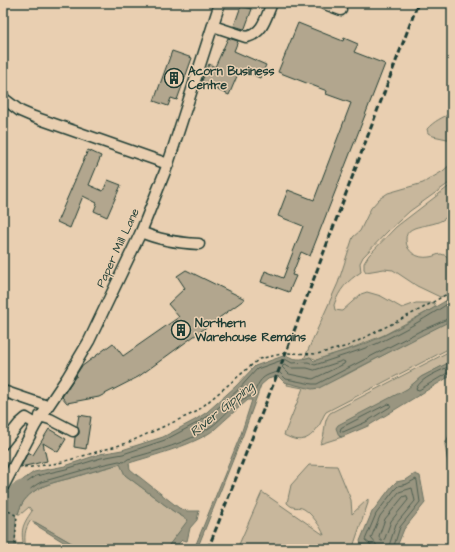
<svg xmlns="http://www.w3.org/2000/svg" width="455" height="552" font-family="'Architects Daughter',sans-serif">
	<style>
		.green { fill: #c8b79c; stroke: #747a68 }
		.water { fill: #999580; stroke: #687262 }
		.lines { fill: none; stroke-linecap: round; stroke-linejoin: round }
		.shore { stroke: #506052; stroke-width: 1 }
		.river { stroke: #999580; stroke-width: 17 }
		.building { fill: #b2a68e; stroke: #1f3d34 }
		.minor-casing { stroke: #1f3d34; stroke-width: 13 }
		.path { stroke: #1f3d34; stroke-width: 1.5; stroke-dasharray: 3 3; stroke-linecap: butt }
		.minor { stroke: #e9cfb1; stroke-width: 10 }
		.rail { stroke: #1f3d34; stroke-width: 3; stroke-dasharray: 6 3; stroke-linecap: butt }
		.labels { text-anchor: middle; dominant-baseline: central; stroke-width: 3; stroke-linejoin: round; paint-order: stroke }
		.poi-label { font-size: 12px; font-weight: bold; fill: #1f3d34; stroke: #e9cfb1; text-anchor: start }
		.street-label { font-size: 12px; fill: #1f3d34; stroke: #e9cfb1 }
		.water-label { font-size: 13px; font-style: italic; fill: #2b463c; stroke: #e9cfb1 }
	</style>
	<rect width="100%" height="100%" fill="#e9cfb1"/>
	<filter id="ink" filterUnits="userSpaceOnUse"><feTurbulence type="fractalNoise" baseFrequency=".025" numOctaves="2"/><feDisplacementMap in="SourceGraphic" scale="8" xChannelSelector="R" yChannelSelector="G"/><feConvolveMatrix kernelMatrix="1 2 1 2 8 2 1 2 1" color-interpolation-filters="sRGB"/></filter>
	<g filter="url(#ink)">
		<!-- green -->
		<g class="green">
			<path d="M452,113V140L433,136L428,133L427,129C434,121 443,117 452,113Z"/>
			<path d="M452,163V181L410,211L388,231L363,257L360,263L361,272C347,281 339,290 334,305L335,310L342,311L361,294L367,292L381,296L402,308L416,303H434L436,307L384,335L352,348L317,360L310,357L304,359L338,283L353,237L360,231L371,208L379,199L388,193L423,183L443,171Z"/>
			<path d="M452,184C452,190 454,206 451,211C441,232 405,219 406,240C406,252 418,259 429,257C433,257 437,254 441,254C445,255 449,257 452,260V291L447,295L440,297L417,286L393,270L384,269L366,272L364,269V263L369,255L396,227Z"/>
			<path d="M452,320V347L326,412C323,416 322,420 320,424C310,440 301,444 284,435L303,388L287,385L290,376L328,379L342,377L421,335Z"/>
			<path d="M452,350V361L421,377L407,389L339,436L342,437L320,444C327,434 322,422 330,413Z"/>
			<path d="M121,464L125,475L173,511L189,520L166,549H82L31,520C24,530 24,537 26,549H24C21,530 21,527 32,511L29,507L21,514H18C25,487 52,483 75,477C90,472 105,468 121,464Z"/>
			<path d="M309,465L337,466L351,500L352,514L368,499V503L354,544L356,548L358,549H237L262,492L324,535C321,527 312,514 304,509C297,505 295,511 287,503L291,485Z"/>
		</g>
		<!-- water -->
		<g class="water">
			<path d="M452,297V320L319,388L312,389L284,382L278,376L268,379L261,385L243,435L197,549H194L241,434L252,400H248C237,409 226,419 215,429C197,444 152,456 129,463L130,469L137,475L179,508L187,511H199L197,520L190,528L187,541L182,540L173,549H166L188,520L173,511L125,475L120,464C105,468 90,472 75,477C52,483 25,487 18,514L5,505L12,489L24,479L34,472L65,466L100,454L122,450L163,437L195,420L207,412L236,386L255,366L286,355C294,360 301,360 310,357L314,361C333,353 355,349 374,340C401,328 427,312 452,297Z"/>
			<path d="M452,361V375L368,426L342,437L339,436L336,428L338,425L407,389L421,377Z"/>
			<path d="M452,430V492L445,444Z"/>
			<path d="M415,474L420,476L425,503L404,529L396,549H371L361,544L360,541L372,512L392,486L396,482L406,480Z"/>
			<path d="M3,510L16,517L15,549H4Z"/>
			<path d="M35,522L82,549H75L34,524Z"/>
		</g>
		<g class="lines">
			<!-- shore -->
			<g class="shore">
				<path d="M452,301C428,317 402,332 376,344C356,352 335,358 315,365L308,362L292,363L285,359L257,369L239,389L210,415L197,423L165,440L123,454L101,458L66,469L36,476L15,491L11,503L14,506H16C23,495 30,488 41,482L101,465L119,461L124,462L128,459C153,452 191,442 212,426C225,417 236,398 253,396C259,381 261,375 279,372L286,379L312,384H317L420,331L452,317"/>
				<path d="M343,361L345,362L344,364L313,379L289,374L282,367L284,365L291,368H307L314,370Z"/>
				<path d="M452,365C441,371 421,377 416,389L419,390L449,372H452"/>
				<path d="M388,404L391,405L390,407L366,422L343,432L340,431L341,428Z"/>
				<path d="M407,496L408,500L391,521L385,538L383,541H381L379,536L385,519L403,497Z"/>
				<path d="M372,549L371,545L365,540L376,514L395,489L398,486L407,484L416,479L417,481L420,502L400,527L393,549"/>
				<path d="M377,549L376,544L371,538L380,516L399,492L412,488L415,501L396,524L388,549"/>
			</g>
			<!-- river -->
			<path class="river" d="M9,549L6,530L5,517L18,491L22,489"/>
		</g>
		<!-- building -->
		<g class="building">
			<path d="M241,6L252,9L245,28L244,29L234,26Z"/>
			<path d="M298,23L343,41L344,38L358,44L354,52L385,64L310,256L301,252L292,275L296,276L289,292L261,282L265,271L283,278L303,226L278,216L288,190L314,200L351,103L326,94L327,91L278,72Z"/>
			<path d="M228,38L238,41L234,51L266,65L260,78L240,69L229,95L201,83L209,64L215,67Z"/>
			<path d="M172,51L192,58L177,100L171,98L168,106L154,101Z"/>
			<path d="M88,150L101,156L89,185L103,191L108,180L121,185L107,217L94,211L97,203L83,196L70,228L57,222Z"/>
			<path d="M186,270L245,299L138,377L99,397L67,403L62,397L75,377L77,376L76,375L81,367L113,343L123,356L179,317L168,304L185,288L177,276Z"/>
			<path d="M79,415L91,417L86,449L74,447L75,437L79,434V431L77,426Z"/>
			<path d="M49,429L66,439L58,452L43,443L47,461L21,467L28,452L33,455Z"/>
		</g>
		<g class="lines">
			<defs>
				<g id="minor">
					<path d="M322,3L341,10"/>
					<path d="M213,26L246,37C263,34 266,17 272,3"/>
					<path d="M3,98L20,111L34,117L168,164"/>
					<path d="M141,232C159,240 179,243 199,244"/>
					<path d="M3,391L47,406"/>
					<path d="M40,416L50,419L73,431"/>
					<path d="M3,444L19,424L26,418L36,424"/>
					<path d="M3,487L36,424L67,378L89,341L141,232L168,164L220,3"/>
				</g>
			</defs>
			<!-- minor casing -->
			<use href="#minor" class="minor-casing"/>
			<!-- path -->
			<g class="path">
				<path d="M24,468L59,463L127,443L196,412L259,359L286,353L317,354L348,346L423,308L452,291"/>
				<path d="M3,508L17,516L15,542L16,549"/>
			</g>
			<!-- minor -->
			<use href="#minor" class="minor"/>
			<!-- rail -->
			<path class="rail" d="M208,549L288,347L418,3"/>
		</g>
	</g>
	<!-- icons -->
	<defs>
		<symbol id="building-ring" viewBox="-11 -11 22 22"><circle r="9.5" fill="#e9cfb1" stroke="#1f3d34" stroke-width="1.5"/><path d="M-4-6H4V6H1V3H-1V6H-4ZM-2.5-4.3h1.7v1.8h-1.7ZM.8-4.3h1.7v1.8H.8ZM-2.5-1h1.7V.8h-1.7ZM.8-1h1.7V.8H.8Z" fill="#1f3d34"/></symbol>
	</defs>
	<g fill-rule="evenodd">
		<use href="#building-ring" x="163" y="67" width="22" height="22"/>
		<use href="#building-ring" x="170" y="319" width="22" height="22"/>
	</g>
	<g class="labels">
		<!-- poi labels -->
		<g class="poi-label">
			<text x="188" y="71">Acorn Business<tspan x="188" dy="14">Centre</tspan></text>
			<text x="195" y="323">Northern<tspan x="195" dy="14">Warehouse Remains</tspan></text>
		</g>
		<!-- street labels -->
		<g class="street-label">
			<text transform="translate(118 248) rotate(-65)">Paper Mill Lane</text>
		</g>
		<!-- water labels -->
		<g class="water-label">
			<text transform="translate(222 409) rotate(-39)">River Gipping</text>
		</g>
	</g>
	<!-- margin -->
	<rect width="455" height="552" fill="none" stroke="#e9cfb1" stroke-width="16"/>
	<rect x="8" y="8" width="439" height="536" fill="none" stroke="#1f3d34" stroke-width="1.5" filter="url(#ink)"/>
</svg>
